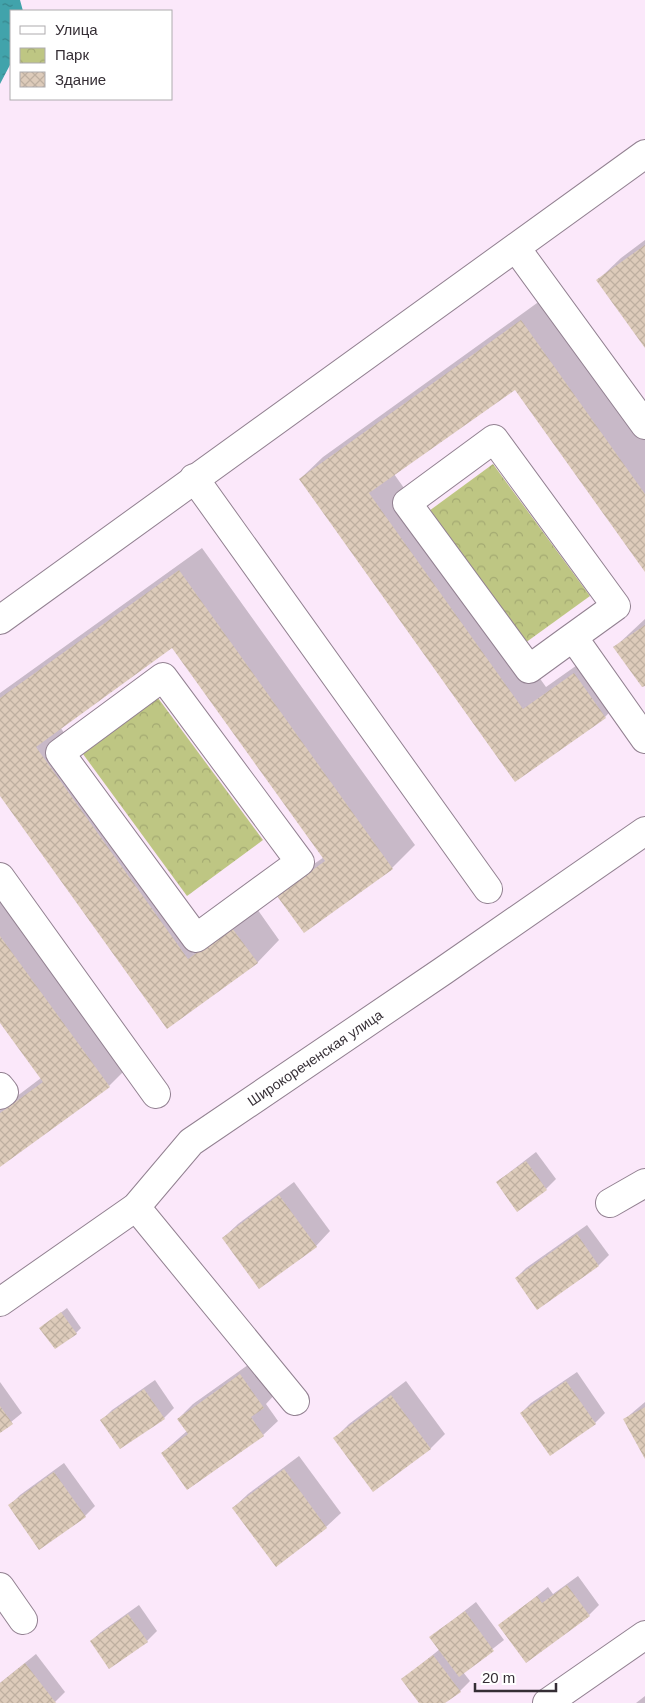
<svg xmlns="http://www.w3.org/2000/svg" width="645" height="1703" font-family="Arial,sans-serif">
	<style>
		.park { fill: url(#park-crowns) }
		.water { fill: url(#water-ripples) }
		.shadow { fill: #0003 }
		.building { fill: url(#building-cross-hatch) }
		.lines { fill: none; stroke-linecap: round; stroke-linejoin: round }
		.minor-casing { stroke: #928191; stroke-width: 30 }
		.minor { stroke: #fff; stroke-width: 28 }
		.labels { text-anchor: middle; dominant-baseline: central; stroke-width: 4.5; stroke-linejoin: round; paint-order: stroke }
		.street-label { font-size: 14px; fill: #352e35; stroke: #fff }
	</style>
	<defs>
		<pattern id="park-crowns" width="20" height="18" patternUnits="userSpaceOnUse" patternTransform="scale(1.25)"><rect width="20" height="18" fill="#bec683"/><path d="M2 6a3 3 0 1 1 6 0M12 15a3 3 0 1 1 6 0" fill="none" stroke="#a4aa72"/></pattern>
		<pattern id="water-ripples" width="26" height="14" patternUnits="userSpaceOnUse" patternTransform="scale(1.25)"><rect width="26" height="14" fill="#41a3ab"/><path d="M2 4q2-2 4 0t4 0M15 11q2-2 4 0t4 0" fill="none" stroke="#37858c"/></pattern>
		<pattern id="building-cross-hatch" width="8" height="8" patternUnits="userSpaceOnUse" patternTransform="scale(1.25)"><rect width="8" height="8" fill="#ddcbba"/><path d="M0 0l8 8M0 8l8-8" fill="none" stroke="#beafa0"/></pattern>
	</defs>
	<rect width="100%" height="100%" fill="#fbe8fa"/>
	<!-- park -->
	<g class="park">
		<path d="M493,464L590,596L525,643L429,511Z"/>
		<path d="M158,698L263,840L187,896L83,754Z"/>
	</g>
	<!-- water -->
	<path class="water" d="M0,0H20L23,11H11V63L0,84Z"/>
	<!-- shadow -->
	<g class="shadow">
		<path d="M645,240V346L598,280L621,258Z"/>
		<path d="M544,298L645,440V570L515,388L394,474L546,687L597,651L627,694L605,717L515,781L300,479L323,457Z"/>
		<path d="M202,548L415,845L392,868L304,931L279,896L301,873L324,857L173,646L60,727L211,938L255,906L279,940L257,963L167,1027L0,794V693Z"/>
		<path d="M645,619V684L615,647Z"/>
		<path d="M0,882L131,1064L109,1086L0,1165V1109L41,1078L0,1021Z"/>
		<path d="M536,1152L556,1179L546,1189L497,1182Z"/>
		<path d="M294,1182L330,1231L316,1246L260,1287L223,1238L238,1224Z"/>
		<path d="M587,1225L609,1255L599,1265L538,1308L516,1278L526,1268Z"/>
		<path d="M67,1308L81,1328L76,1333L41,1328Z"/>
		<path d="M255,1360L277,1392L266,1404L278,1421L263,1435L188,1489L162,1453L187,1431L178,1419L193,1404Z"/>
		<path d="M577,1372L605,1413L595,1423L550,1454L521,1413L531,1403Z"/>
		<path d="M155,1380L174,1408L164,1418L102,1420L112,1410Z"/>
		<path d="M406,1381L445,1434L431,1448L373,1490L335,1438L349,1424Z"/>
		<path d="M0,1382L22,1413L0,1431Z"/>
		<path d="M645,1402V1456L625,1419Z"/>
		<path d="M299,1456L341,1513L326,1527L233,1508L248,1494Z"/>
		<path d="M64,1463L95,1506L85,1516L10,1505L20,1495Z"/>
		<path d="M578,1576L599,1605L589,1615L526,1661L500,1625L548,1587L553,1594Z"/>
		<path d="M476,1602L504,1640L463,1672L470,1681L460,1691L443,1703H420L403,1679L440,1649L431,1637Z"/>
		<path d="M139,1605L157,1631L147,1641H91L101,1632Z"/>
		<path d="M36,1654L65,1692L54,1703H0V1683Z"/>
		<path d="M645,1696V1703H636Z"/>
	</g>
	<!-- building -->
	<g class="building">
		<path d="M645,245V348L596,280Z"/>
		<path d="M521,320L645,494V572L515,390L369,493L523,709L574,673L606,718L515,782L299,479Z"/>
		<path d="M179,570L393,869L304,933L277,896L325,861L172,648L36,747L188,959L232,928L258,963L167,1029L0,796V698Z"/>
		<path d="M645,625V686L642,687L613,647Z"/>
		<path d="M0,936L110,1087L0,1167V1113L43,1082L0,1023Z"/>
		<path d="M526,1161L547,1190L517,1212L496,1182Z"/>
		<path d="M279,1195L317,1247L259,1289L222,1238Z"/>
		<path d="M577,1234L599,1266L537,1310L515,1278Z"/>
		<path d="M61,1312L77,1334L55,1349L39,1328Z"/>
		<path d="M240,1374L264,1408L251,1417L264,1436L187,1490L161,1453L188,1434L177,1419Z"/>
		<path d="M566,1381L596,1424L550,1456L520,1413Z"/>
		<path d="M144,1389L165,1419L120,1449L100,1420Z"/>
		<path d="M391,1395L431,1449L373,1492L333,1438Z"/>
		<path d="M0,1406L13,1424L0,1433Z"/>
		<path d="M645,1407V1459L623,1419Z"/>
		<path d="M284,1469L327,1528L276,1567L232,1508Z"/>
		<path d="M54,1472L86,1517L39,1550L8,1505Z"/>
		<path d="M567,1585L590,1616L526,1663L498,1625L537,1596L542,1603Z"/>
		<path d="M465,1611L494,1651L459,1677L429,1637Z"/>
		<path d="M128,1614L148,1642L109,1669L90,1641Z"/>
		<path d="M433,1655L461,1692L445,1703H419L401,1679Z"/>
		<path d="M25,1663L56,1703H0V1683Z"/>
	</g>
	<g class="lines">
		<defs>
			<g id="minor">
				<path d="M516,248L645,425"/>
				<path d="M194,478L488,889"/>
				<path d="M0,620L645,154"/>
				<path d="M573,637L529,669L407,503L494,439L616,606L573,637L645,739"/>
				<path d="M163,677L300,862L196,938L60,753Z"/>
				<path d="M0,877L156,1094"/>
				<path d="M0,1087L4,1092L0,1095"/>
				<path d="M610,1203L645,1183"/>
				<path d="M136,1207L295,1401"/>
				<path id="s1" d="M0,1302L136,1207L191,1142L443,971L645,831"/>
				<path d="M0,1587L23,1620"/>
				<path d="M547,1703L645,1635"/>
			</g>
		</defs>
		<!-- minor casing -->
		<use href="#minor" class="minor-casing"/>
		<!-- minor -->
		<use href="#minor" class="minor"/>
	</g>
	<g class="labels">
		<!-- street labels -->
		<g class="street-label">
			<text stroke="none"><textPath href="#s1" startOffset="401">Широкореченская улица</textPath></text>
		</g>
	</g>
	<!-- legend -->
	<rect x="10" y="10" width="162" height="90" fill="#ffffff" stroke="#aeabae"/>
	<rect x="20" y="26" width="25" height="8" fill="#ffffff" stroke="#aeabae"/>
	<text x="55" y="35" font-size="15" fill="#352e35">Улица</text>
	<rect x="20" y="48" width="25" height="15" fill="url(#park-crowns)" stroke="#aeabae"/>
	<text x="55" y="60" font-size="15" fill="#352e35">Парк</text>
	<rect x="20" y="72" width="25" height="15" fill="url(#building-cross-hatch)" stroke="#aeabae"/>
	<text x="55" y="85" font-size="15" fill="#352e35">Здание</text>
	<!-- scale -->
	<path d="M475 1683v8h81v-8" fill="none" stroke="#352e35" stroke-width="2.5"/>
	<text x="482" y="1683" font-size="15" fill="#352e35" stroke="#ffffff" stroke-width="4" paint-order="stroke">20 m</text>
</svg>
